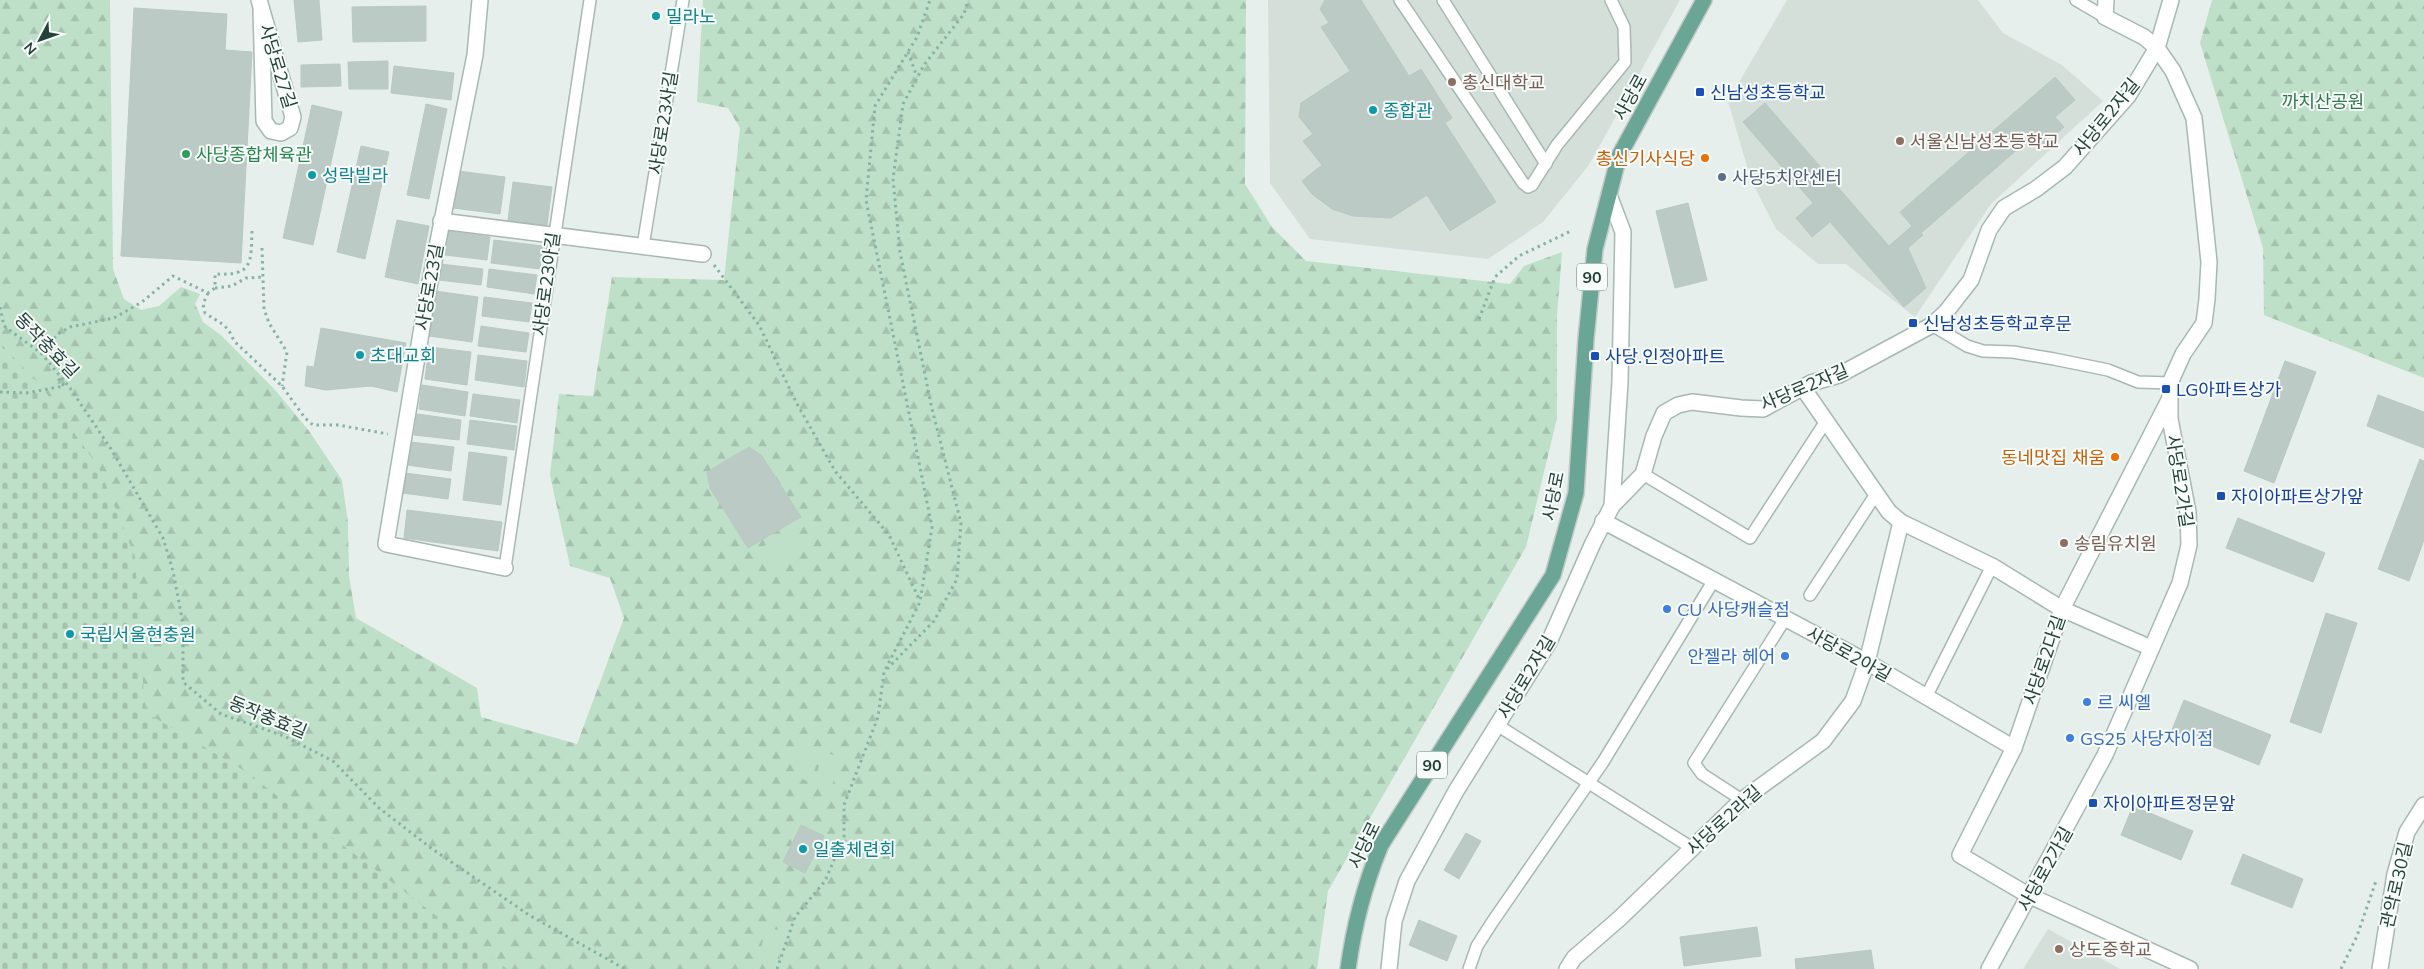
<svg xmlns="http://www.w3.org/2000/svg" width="2424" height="969" font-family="Mulish,'Noto Sans KR',sans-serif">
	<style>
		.built { fill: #d4dfda }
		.forest { fill: url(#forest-firs) }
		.cemetery { fill: url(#cemetery-stones) }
		.garden { fill: #bfe0c8 }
		.building { fill: #bbcac4; stroke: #b8c9c2 }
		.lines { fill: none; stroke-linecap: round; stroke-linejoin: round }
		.lane-casing { stroke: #a8b8b2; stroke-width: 14 }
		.street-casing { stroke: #a8b8b2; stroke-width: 18 }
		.primary-casing { stroke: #c2cac8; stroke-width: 18 }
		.path { stroke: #86b3a5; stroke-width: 3; stroke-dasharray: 2.5 4; stroke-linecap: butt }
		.lane { stroke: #fff; stroke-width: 11 }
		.street { stroke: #fff; stroke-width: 15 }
		.primary { stroke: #6aa596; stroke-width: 15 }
		.culture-dot { fill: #0f9aa8; stroke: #f7fbf9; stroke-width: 2 }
		.education-dot { fill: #8d6e63; stroke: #f7fbf9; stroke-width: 2 }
		.transit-dot { fill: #1a4fb4; stroke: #f7fbf9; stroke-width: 2 }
		.leisure-dot { fill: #2e9e5b; stroke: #f7fbf9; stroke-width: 2 }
		.food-dot { fill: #e8710a; stroke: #f7fbf9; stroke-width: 2 }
		.service-dot { fill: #5c6f8a; stroke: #f7fbf9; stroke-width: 2 }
		.shop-dot { fill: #3f7fe0; stroke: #f7fbf9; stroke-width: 2 }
		.labels { text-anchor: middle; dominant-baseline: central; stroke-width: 4; stroke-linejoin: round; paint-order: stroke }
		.shield { fill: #f7fbf9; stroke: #637a73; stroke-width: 1 }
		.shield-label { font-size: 16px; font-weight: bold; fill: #24423a }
		.culture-label { font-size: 18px; fill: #0d838f; stroke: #f7fbf9; text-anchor: start }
		.street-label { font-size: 18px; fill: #24423a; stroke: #f7fbf9 }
		.education-label { font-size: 18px; fill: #785e54; stroke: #f7fbf9; text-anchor: start }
		.transit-label { font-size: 18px; fill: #164399; stroke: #f7fbf9; text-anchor: start }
		.park-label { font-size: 18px; fill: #2d7a4b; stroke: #f7fbf9 }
		.leisure-label { font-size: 18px; fill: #27864d; stroke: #f7fbf9; text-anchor: start }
		.food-label { font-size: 18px; fill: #c56008; stroke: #f7fbf9; text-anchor: end }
		.service-label { font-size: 18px; fill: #4e5e75; stroke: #f7fbf9; text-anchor: start }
		.shop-label { font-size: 18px; fill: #366cbe; stroke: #f7fbf9; text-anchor: start }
	</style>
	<defs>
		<pattern id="forest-firs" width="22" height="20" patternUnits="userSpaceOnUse" patternTransform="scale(1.25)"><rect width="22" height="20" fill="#bfe0c8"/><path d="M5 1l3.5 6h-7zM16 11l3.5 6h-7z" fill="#a4c1ad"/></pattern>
		<pattern id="cemetery-stones" width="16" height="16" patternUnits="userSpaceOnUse" patternTransform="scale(1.25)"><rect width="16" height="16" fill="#bfe0c8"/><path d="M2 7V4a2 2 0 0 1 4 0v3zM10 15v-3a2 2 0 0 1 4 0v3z" fill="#a4c1ad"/></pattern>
	</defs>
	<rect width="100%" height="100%" fill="#e6efeb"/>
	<!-- built -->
	<g class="built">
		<path d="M1268,0H1680L1589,165L1543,222L1488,259L1310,239L1270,183Z"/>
		<path d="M1787,0H1978L2003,33L2062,65L2103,101L1991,204L1915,317L1846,264H1818L1776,229L1751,180L1728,101Z"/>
		<path d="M2048,929L2120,969H2023Z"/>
	</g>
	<!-- forest -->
	<g class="forest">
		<path d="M0,0H110L113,269L124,299L141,310L159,306L181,287L200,294L195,304L203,322L222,336L276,391L309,431L342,480L348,523L349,576L356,618L477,688L481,717L577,744L624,618L610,578L570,566L550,475L559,394L593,396L612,277L724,280L740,128L728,108L697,102L703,0H1246L1245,184L1272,227L1306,261L1510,284L1524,266L1562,252L1557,316V418L1526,547L1328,891L1317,969H0Z"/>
		<path d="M2212,0H2424V378L2264,315L2263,248L2200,43Z"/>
	</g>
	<!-- cemetery -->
	<path class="cemetery" d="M0,343L42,387L99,468L135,557L145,712L243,770L507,969H0Z"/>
	<!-- garden -->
	<g class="garden">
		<path d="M794,528L806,546L773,565L762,547Z"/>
		<path d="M803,745L820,751L811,782L793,776Z"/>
		<path d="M823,752L841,757L831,789L814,783Z"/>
		<path d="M767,927L785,932L776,964L758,958Z"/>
	</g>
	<!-- building -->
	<g class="building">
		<path d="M294,0H319L322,40L298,42Z"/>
		<path d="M1325,0H1361L1409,76L1421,69L1452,118L1445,123L1496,202L1450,231L1427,195L1391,218L1353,216L1332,209L1312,194L1302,181L1322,165L1303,141L1313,134L1299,117L1301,103L1350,71L1321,27L1329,23L1320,9Z"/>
		<path d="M426,6V41L353,42L352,7Z"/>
		<path d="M134,8L227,14L225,50L252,52L241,263L121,256Z"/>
		<path d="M388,61V89H349L348,62Z"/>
		<path d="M340,64L341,86L301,87V65Z"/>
		<path d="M394,66L454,73L451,100L391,93Z"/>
		<path d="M2055,77L2075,100L2055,117L2064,127L2043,146L2034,135L1921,233L1923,235L1908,248L1926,288L1904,307L1830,222L1812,237L1796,218L1813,203L1743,122L1765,103L1889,246L1912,226L1900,212Z"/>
		<path d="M426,104L447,109L429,199L407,195Z"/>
		<path d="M312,105L342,112L313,245L283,238Z"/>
		<path d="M361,146L389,152L365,259L337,252Z"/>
		<path d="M458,171L505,177L500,214L453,208Z"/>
		<path d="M513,182L552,187L547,225L508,220Z"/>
		<path d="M1688,203L1707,280L1675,288L1656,211Z"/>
		<path d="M397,220L429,226L418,284L385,277Z"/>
		<path d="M448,231L490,237L487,260L445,255Z"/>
		<path d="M494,240L543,246L540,269L491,263Z"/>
		<path d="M441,264L483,269L481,285L439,280Z"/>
		<path d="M489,269L537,275L534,294L487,287Z"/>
		<path d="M435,291L478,297L472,342L429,336Z"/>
		<path d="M484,297L532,303L529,322L482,316Z"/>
		<path d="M481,326L529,333L526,352L478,346Z"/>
		<path d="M321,328L406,343L397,392L371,386L326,390L305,386L307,366L314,367Z"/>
		<path d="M429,347L471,352L467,385L425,379Z"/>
		<path d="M478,355L527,361L524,387L475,380Z"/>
		<path d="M2285,361L2316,372L2274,483L2244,471Z"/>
		<path d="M422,385L468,392L465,416L419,409Z"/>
		<path d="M473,394L520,400L517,423L470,416Z"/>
		<path d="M2378,395L2424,412V448L2367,426Z"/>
		<path d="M417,414L461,420L459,440L414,435Z"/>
		<path d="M470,420L517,426L514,450L467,444Z"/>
		<path d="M411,442L454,447L451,471L407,465Z"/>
		<path d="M749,447L762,456L801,517L748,548L710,488L707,472Z"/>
		<path d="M469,452L507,457L501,505L463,500Z"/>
		<path d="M2420,459L2424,461V540L2409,581L2378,569Z"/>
		<path d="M405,473L451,479L448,499L402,493Z"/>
		<path d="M407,510L502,522L498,551L404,538Z"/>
		<path d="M2238,518L2325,553L2313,582L2226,548Z"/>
		<path d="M2326,613L2357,623L2321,733L2290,722Z"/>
		<path d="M2184,700L2271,735L2259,765L2172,730Z"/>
		<path d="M2133,806L2193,831L2181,860L2121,835Z"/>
		<path d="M801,825L824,836L805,873L783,862Z"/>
		<path d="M1466,833L1481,841L1459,879L1444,870Z"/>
		<path d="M2243,854L2303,879L2292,908L2231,884Z"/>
		<path d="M1419,920L1457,936L1447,961L1409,945Z"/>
		<path d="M1757,927L1761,956L1684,966L1680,937Z"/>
		<path d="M1871,950L1874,969H1796L1795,959Z"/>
	</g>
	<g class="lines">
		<defs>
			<g id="lane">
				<path d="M1400,0L1523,183L1528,187L1532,185L1557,145L1625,62L1624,27L1611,0"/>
				<path d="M1443,0L1546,164"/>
				<path d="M2076,0L2105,17"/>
				<path d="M643,246L683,0"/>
				<path d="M1932,325L1967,346L1983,351L2013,352L2054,359L2108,370L2138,382L2170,383"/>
				<path d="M1643,474L1750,538L1826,421"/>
				<path d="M505,568L590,0"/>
				<path d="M1810,595L1876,494"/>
				<path d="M1926,697L1992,566"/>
				<path d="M1497,725L1692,848"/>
				<path d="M1742,800L1702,774L1694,763L1785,619"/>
				<path d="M1469,969L1477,946L1493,921L1603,762L1714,580"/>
			</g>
			<g id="street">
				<path d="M259,0L293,117L290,128L281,133L271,131L264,121L261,10"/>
				<path d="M480,0L475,55L427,297L386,544L505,568"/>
				<path d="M1609,195L1623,232L1620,382L1612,506"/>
				<path d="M441,221L703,254"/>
				<path d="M1803,388L1889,512L1901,522L1992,566L2062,609L2151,648"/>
				<path d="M2169,400L2062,609L2014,748L1960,855L2028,895L2190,969"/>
				<path d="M1603,521L1867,662L2014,748"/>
				<path d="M1389,969L1394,921L1407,881L1456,791L1549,642L1593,543L1612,506L1643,474L1654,436L1664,413L1678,405L1692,402L1741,408L1763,409L1811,383L1839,375L1932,325L1946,312L1971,280L1989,230L2004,208L2036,189L2065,167L2128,96L2157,48L2171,0"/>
				<path d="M1567,969L1574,958L1620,918L1742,800L1823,741L1853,701L1867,662L1901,522"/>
				<path d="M1989,969L2105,755L2180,583L2189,545L2188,512L2170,419V383L2183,354L2204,323L2207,299L2209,262L2194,118L2173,71L2157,48L2144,37L2105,17L2106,0"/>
				<path d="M2380,969L2395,874L2407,832L2424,805"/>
			</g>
			<path id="primary" d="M1348,969C1354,925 1364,886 1381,845L1553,575L1576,493L1586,339L1595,249L1619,156L1704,0"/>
		</defs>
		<!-- lane casing -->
		<use href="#lane" class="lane-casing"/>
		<!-- street casing -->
		<use href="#street" class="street-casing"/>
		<!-- primary casing -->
		<use href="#primary" class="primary-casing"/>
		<!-- path -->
		<g class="path">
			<path d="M908,52L917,77"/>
			<path d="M262,248L264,309L269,323L287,352L282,386"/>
			<path d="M714,265L759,325L796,402L835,471L889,535L920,601"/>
			<path d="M215,288L232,286L246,278L263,277"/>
			<path d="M208,293L203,304L205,313C219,323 227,323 234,341L282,386L305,418L313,425H338L388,434"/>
			<path d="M0,307L4,326L41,353L70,388L111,449L163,538L173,571L183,624V682L221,714L284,736L333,761L379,808L431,848L529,915L625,969"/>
			<path d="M1479,319L1495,277L1519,256L1571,231"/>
			<path d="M41,353L58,334L70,327L114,318L142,302L173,276L208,293L215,288V274C253,276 251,263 252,230"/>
			<path d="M0,392L26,393L64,386L56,376"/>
			<path d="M887,669L934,621L957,579L961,523L932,409L900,252L893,179L903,104L924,65L964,14L968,0"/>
			<path d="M777,969L795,917L825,881L844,837V805L878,717L884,672L920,602L932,527L866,200L875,106L917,37L930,0"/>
			<path d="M2341,969L2357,936L2376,881"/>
		</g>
		<!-- lane -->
		<use href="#lane" class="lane"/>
		<!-- street -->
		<use href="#street" class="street"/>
		<!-- primary -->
		<use href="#primary" class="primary"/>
	</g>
	<!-- markers -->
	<g class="culture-dot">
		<circle cx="656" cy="16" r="5"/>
		<circle cx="1373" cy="110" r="5"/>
		<circle cx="312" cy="175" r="5"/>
		<circle cx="360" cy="355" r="5"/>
		<circle cx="70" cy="634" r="5"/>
		<circle cx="803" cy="849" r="5"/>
	</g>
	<g class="education-dot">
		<circle cx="1452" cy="82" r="5"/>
		<circle cx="1900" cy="141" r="5"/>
		<circle cx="2064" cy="543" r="5"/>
		<circle cx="2059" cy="949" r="5"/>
	</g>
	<g class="transit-dot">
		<rect x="1695" y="87" width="10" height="10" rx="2.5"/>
		<rect x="1908" y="318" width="10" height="10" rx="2.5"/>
		<rect x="1590" y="351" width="10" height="10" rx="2.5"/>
		<rect x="2161" y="384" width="10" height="10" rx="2.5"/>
		<rect x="2216" y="491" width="10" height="10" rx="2.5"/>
		<rect x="2088" y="798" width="10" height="10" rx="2.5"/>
	</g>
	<circle class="leisure-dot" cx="186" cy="154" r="5"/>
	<g class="food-dot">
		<circle cx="1705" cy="158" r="5"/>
		<circle cx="2115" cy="457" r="5"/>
	</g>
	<circle class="service-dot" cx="1722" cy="177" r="5"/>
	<g class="shop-dot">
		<circle cx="1667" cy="609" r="5"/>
		<circle cx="1785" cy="656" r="5"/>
		<circle cx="2087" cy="702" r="5"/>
		<circle cx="2070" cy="738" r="5"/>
	</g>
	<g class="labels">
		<!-- shield labels -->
		<g class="shield">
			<rect x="1577" y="263.5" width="30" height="27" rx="4"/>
			<rect x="1417" y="751.5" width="30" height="27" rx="4"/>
		</g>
		<g class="shield-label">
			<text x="1592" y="277">90</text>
			<text x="1432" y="765">90</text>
		</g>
		<!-- culture labels -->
		<g class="culture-label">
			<text x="666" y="16">밀라노</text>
			<text x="1383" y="110">종합관</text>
			<text x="322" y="175">성락빌라</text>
			<text x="370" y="355">초대교회</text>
			<text x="80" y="634">국립서울현충원</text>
			<text x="813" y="849">일출체련회</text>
		</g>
		<!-- street labels -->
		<g class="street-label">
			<text transform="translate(278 66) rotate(73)">사당로27길</text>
			<text transform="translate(1630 97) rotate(-61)">사당로</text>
			<text transform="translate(2106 117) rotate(-51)">사당로2자길</text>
			<text transform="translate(663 123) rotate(-81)">사당로23사길</text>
			<text transform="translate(546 284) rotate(-82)">사당로23아길</text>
			<text transform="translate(429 287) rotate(-80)">사당로23길</text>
			<text transform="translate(47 345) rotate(46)">동작충효길</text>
			<text transform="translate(1804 387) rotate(-23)">사당로2자길</text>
			<text transform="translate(2180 481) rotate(81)">사당로2가길</text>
			<text transform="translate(1553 496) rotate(-79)">사당로</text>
			<text transform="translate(1849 654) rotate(29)">사당로2아길</text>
			<text transform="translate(2044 660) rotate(-71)">사당로2다길</text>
			<text transform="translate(1526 677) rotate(-59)">사당로2자길</text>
			<text transform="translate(268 717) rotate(22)">동작충효길</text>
			<text transform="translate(1724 820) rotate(-42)">사당로2라길</text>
			<text transform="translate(1364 845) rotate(-64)">사당로</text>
			<text transform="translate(2045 869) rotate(-61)">사당로2가길</text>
			<text transform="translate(2396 885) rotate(-77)">관악로30길</text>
		</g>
		<!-- education labels -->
		<g class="education-label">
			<text x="1462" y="82">총신대학교</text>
			<text x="1910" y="141">서울신남성초등학교</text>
			<text x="2074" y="543">송림유치원</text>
			<text x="2069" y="949">상도중학교</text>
		</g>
		<!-- transit labels -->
		<g class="transit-label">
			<text x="1710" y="92">신남성초등학교</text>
			<text x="1923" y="323">신남성초등학교후문</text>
			<text x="1605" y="356">사당.인정아파트</text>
			<text x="2176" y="389">LG아파트상가</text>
			<text x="2231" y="496">자이아파트상가앞</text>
			<text x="2103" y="803">자이아파트정문앞</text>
		</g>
		<!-- park labels -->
		<g class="park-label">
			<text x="2323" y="101">까치산공원</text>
		</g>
		<!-- leisure labels -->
		<g class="leisure-label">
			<text x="196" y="154">사당종합체육관</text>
		</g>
		<!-- food labels -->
		<g class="food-label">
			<text x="1695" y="158">총신기사식당</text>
			<text x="2105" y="457">동네맛집 채움</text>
		</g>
		<!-- service labels -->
		<g class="service-label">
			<text x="1732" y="177">사당5치안센터</text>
		</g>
		<!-- shop labels -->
		<g class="shop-label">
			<text x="1677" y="609">CU 사당캐슬점</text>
			<text x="1775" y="656" text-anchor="end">안젤라 헤어</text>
			<text x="2097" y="702">르 씨엘</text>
			<text x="2080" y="738">GS25 사당자이점</text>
		</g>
	</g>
	<!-- north arrow -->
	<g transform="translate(40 40) rotate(229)" stroke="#f7fbf9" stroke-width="4" paint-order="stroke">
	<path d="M0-4L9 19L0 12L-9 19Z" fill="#24423a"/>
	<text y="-8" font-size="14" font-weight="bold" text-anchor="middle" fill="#24423a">N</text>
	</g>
</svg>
